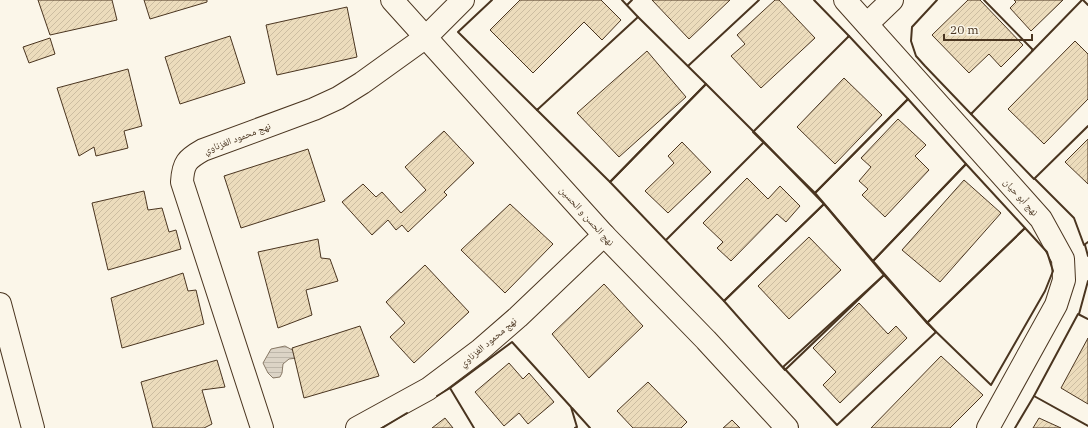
<svg xmlns="http://www.w3.org/2000/svg" width="1088" height="428" font-family="'IBM Plex Serif','Noto Naskh Arabic',serif">
	<style>
		.water { fill: url(#water-rules); stroke: #887966 }
		.building { fill: url(#building-hatch); stroke: #4a3520 }
		.lines { fill: none; stroke-linecap: round; stroke-linejoin: round }
		.street-casing { stroke: #4a3520; stroke-width: 24 }
		.primary-casing { stroke: #4a3520; stroke-width: 24 }
		.street { stroke: #fbf6e9; stroke-width: 22 }
		.primary { stroke: #fbf6e9; stroke-width: 22 }
		.wall { stroke: #4a3520; stroke-width: 2 }
		.labels { text-anchor: middle; dominant-baseline: central; stroke-width: 3; stroke-linejoin: round; paint-order: stroke }
		.street-label { font-size: 10px; fill: #4a3520; stroke: #fbf6e9 }
	</style>
	<defs>
		<pattern id="water-rules" width="6" height="5" patternUnits="userSpaceOnUse"><rect width="6" height="5" fill="#dcd4c6"/><path d="M0 2.5h6" fill="none" stroke="#beb7aa"/></pattern>
		<pattern id="building-hatch" width="6" height="6" patternUnits="userSpaceOnUse"><rect width="6" height="6" fill="#ecdcbc"/><path d="M-1 1l2-2M0 6l6-6M5 7l2-2" fill="none" stroke="#ccbda1"/></pattern>
	</defs>
	<rect width="100%" height="100%" fill="#fbf6e9"/>
	<!-- water -->
	<path class="water" d="M285,346L296,352L297,358L289,359L283,364L282,373L280,377L273,378L268,373L263,363L271,349Z"/>
	<!-- building -->
	<g class="building">
		<path d="M38,0H112L117,20L50,35Z"/>
		<path d="M144,0H207V2L150,19Z"/>
		<path d="M520,0H601L621,20L602,40L584,22L533,73L490,30Z"/>
		<path d="M652,0H730L689,39Z"/>
		<path d="M775,0H779L815,38L761,88L731,56L745,44L737,35Z"/>
		<path d="M968,0H980L1023,45L1001,67L989,54L969,73L932,35Z"/>
		<path d="M1014,0H1063L1031,31L1010,8L1016,2Z"/>
		<path d="M347,7L357,57L277,75L266,25Z"/>
		<path d="M230,36L245,83L180,104L165,57Z"/>
		<path d="M50,38L55,54L29,63L23,47Z"/>
		<path d="M1075,41L1088,54V99L1044,144L1008,109Z"/>
		<path d="M647,51L686,97L619,157L577,113Z"/>
		<path d="M128,69L142,126L124,131L128,148L96,156L94,147L79,156L57,88Z"/>
		<path d="M844,78L882,115L835,164L797,127Z"/>
		<path d="M898,119L926,145L915,156L929,170L885,217L862,195L868,189L859,181L871,167L861,158Z"/>
		<path d="M444,131L474,163L444,192L447,195L408,232L402,225L396,230L388,220L372,235L342,202L363,184L376,197L382,192L401,213L426,190L405,167Z"/>
		<path d="M1088,139V184L1065,162Z"/>
		<path d="M682,142L711,172L668,213L645,191L674,163L668,156Z"/>
		<path d="M308,149L325,201L241,228L224,176Z"/>
		<path d="M747,178L768,199L780,186L800,206L786,222L777,214L731,261L717,248L723,242L703,223Z"/>
		<path d="M964,180L1001,213L940,282L902,250Z"/>
		<path d="M144,191L148,210L162,208L169,232L176,230L181,249L108,270L92,203Z"/>
		<path d="M510,204L553,244L505,293L461,250Z"/>
		<path d="M809,237L841,270L789,319L758,286Z"/>
		<path d="M318,239L321,258L330,259L338,281L306,290L312,315L278,328L258,252Z"/>
		<path d="M425,265L469,312L414,363L390,337L405,323L386,302Z"/>
		<path d="M183,273L188,291L196,290L204,324L122,348L111,298Z"/>
		<path d="M604,284L643,326L589,378L552,334Z"/>
		<path d="M859,303L888,334L896,326L907,338L840,403L823,385L836,372L813,348Z"/>
		<path d="M360,326L379,376L304,398L292,348Z"/>
		<path d="M1088,338V404L1061,388Z"/>
		<path d="M941,356L983,395L950,428H871Z"/>
		<path d="M217,360L225,387L202,390L212,424L204,428H153L141,382Z"/>
		<path d="M509,363L523,379L529,373L554,402L528,424L519,413L504,426L475,392Z"/>
		<path d="M648,382L687,422L681,428H633L617,411Z"/>
		<path d="M445,418L453,428H432Z"/>
		<path d="M1039,418L1061,428H1033Z"/>
		<path d="M732,420L740,428H723Z"/>
	</g>
	<g class="lines">
		<defs>
			<g id="street">
				<path d="M392,0L604,235L706,340L787,428"/>
				<path d="M845,0L1041,219L1063,259L1064,280L1056,305L988,428"/>
				<path d="M867,24L892,0"/>
				<path d="M262,428L182,182C183,163 187,159 203,150L314,109L338,98L362,83L426,37L463,0"/>
				<path d="M357,428L428,389L480,350L518,317L604,235"/>
			</g>
			<path id="primary" d="M0,304L33,428"/>
		</defs>
		<!-- street casing -->
		<use href="#street" class="street-casing"/>
		<!-- primary casing -->
		<use href="#primary" class="primary-casing"/>
		<!-- street -->
		<use href="#street" class="street"/>
		<!-- primary -->
		<use href="#primary" class="primary"/>
		<!-- wall -->
		<g class="wall">
			<path d="M492,0L458,32L537,110L538,109"/>
			<path d="M622,0L638,17"/>
			<path d="M814,0L849,36L848,37"/>
			<path d="M937,0L912,27L911,41L916,56L925,66L971,114L972,113"/>
			<path d="M984,0L1033,50L1032,51"/>
			<path d="M1082,0L971,114L1034,179L1088,126"/>
			<path d="M1083,0L1088,5"/>
			<path d="M627,5L632,0"/>
			<path d="M638,17L706,84L610,182L537,110Z"/>
			<path d="M849,36L908,99L815,193L753,132Z"/>
			<path d="M688,66L759,0"/>
			<path d="M908,99L966,164L873,261L815,193Z"/>
			<path d="M966,164L1025,228L927,323L873,261Z"/>
			<path d="M1035,179L1074,218L1084,245L1088,242"/>
			<path d="M824,204L884,275L785,370L724,301Z"/>
			<path d="M1025,228L1047,252L1053,271L1045,291L991,385L927,323Z"/>
			<path d="M666,240L764,142L824,204L724,301L610,182L706,84L764,142L666,240"/>
			<path d="M1085,245L1088,256"/>
			<path d="M884,275L936,332L837,425L783,367Z"/>
			<path d="M1079,314L1088,281"/>
			<path d="M1088,319L1078,314L1034,396L1088,426"/>
			<path d="M450,388L512,342L571,407L577,427L575,428"/>
			<path d="M437,396L450,388L474,428"/>
			<path d="M572,408L590,428"/>
			<path d="M382,428L407,413"/>
			<path d="M1015,428L1034,396"/>
		</g>
	</g>
	<g class="labels">
		<!-- street labels -->
		<g class="street-label">
			<text transform="translate(237 138) rotate(-21)">نهج محمود الغزناوي</text>
			<text transform="translate(1021 197) rotate(48)">نهج أبو حيان</text>
			<text transform="translate(587 216) rotate(48)">نهج الحسن و الحسين</text>
			<text transform="translate(488 342) rotate(-40)">نهج محمود الغزناوي</text>
		</g>
	</g>
	<!-- scale -->
	<path d="M944 34v6h88v-6" fill="none" stroke="#4a3520" stroke-width="2"/>
	<text x="950" y="34" font-size="12" fill="#4a3520" stroke="#fbf6e9" stroke-width="3" paint-order="stroke">20 m</text>
</svg>
